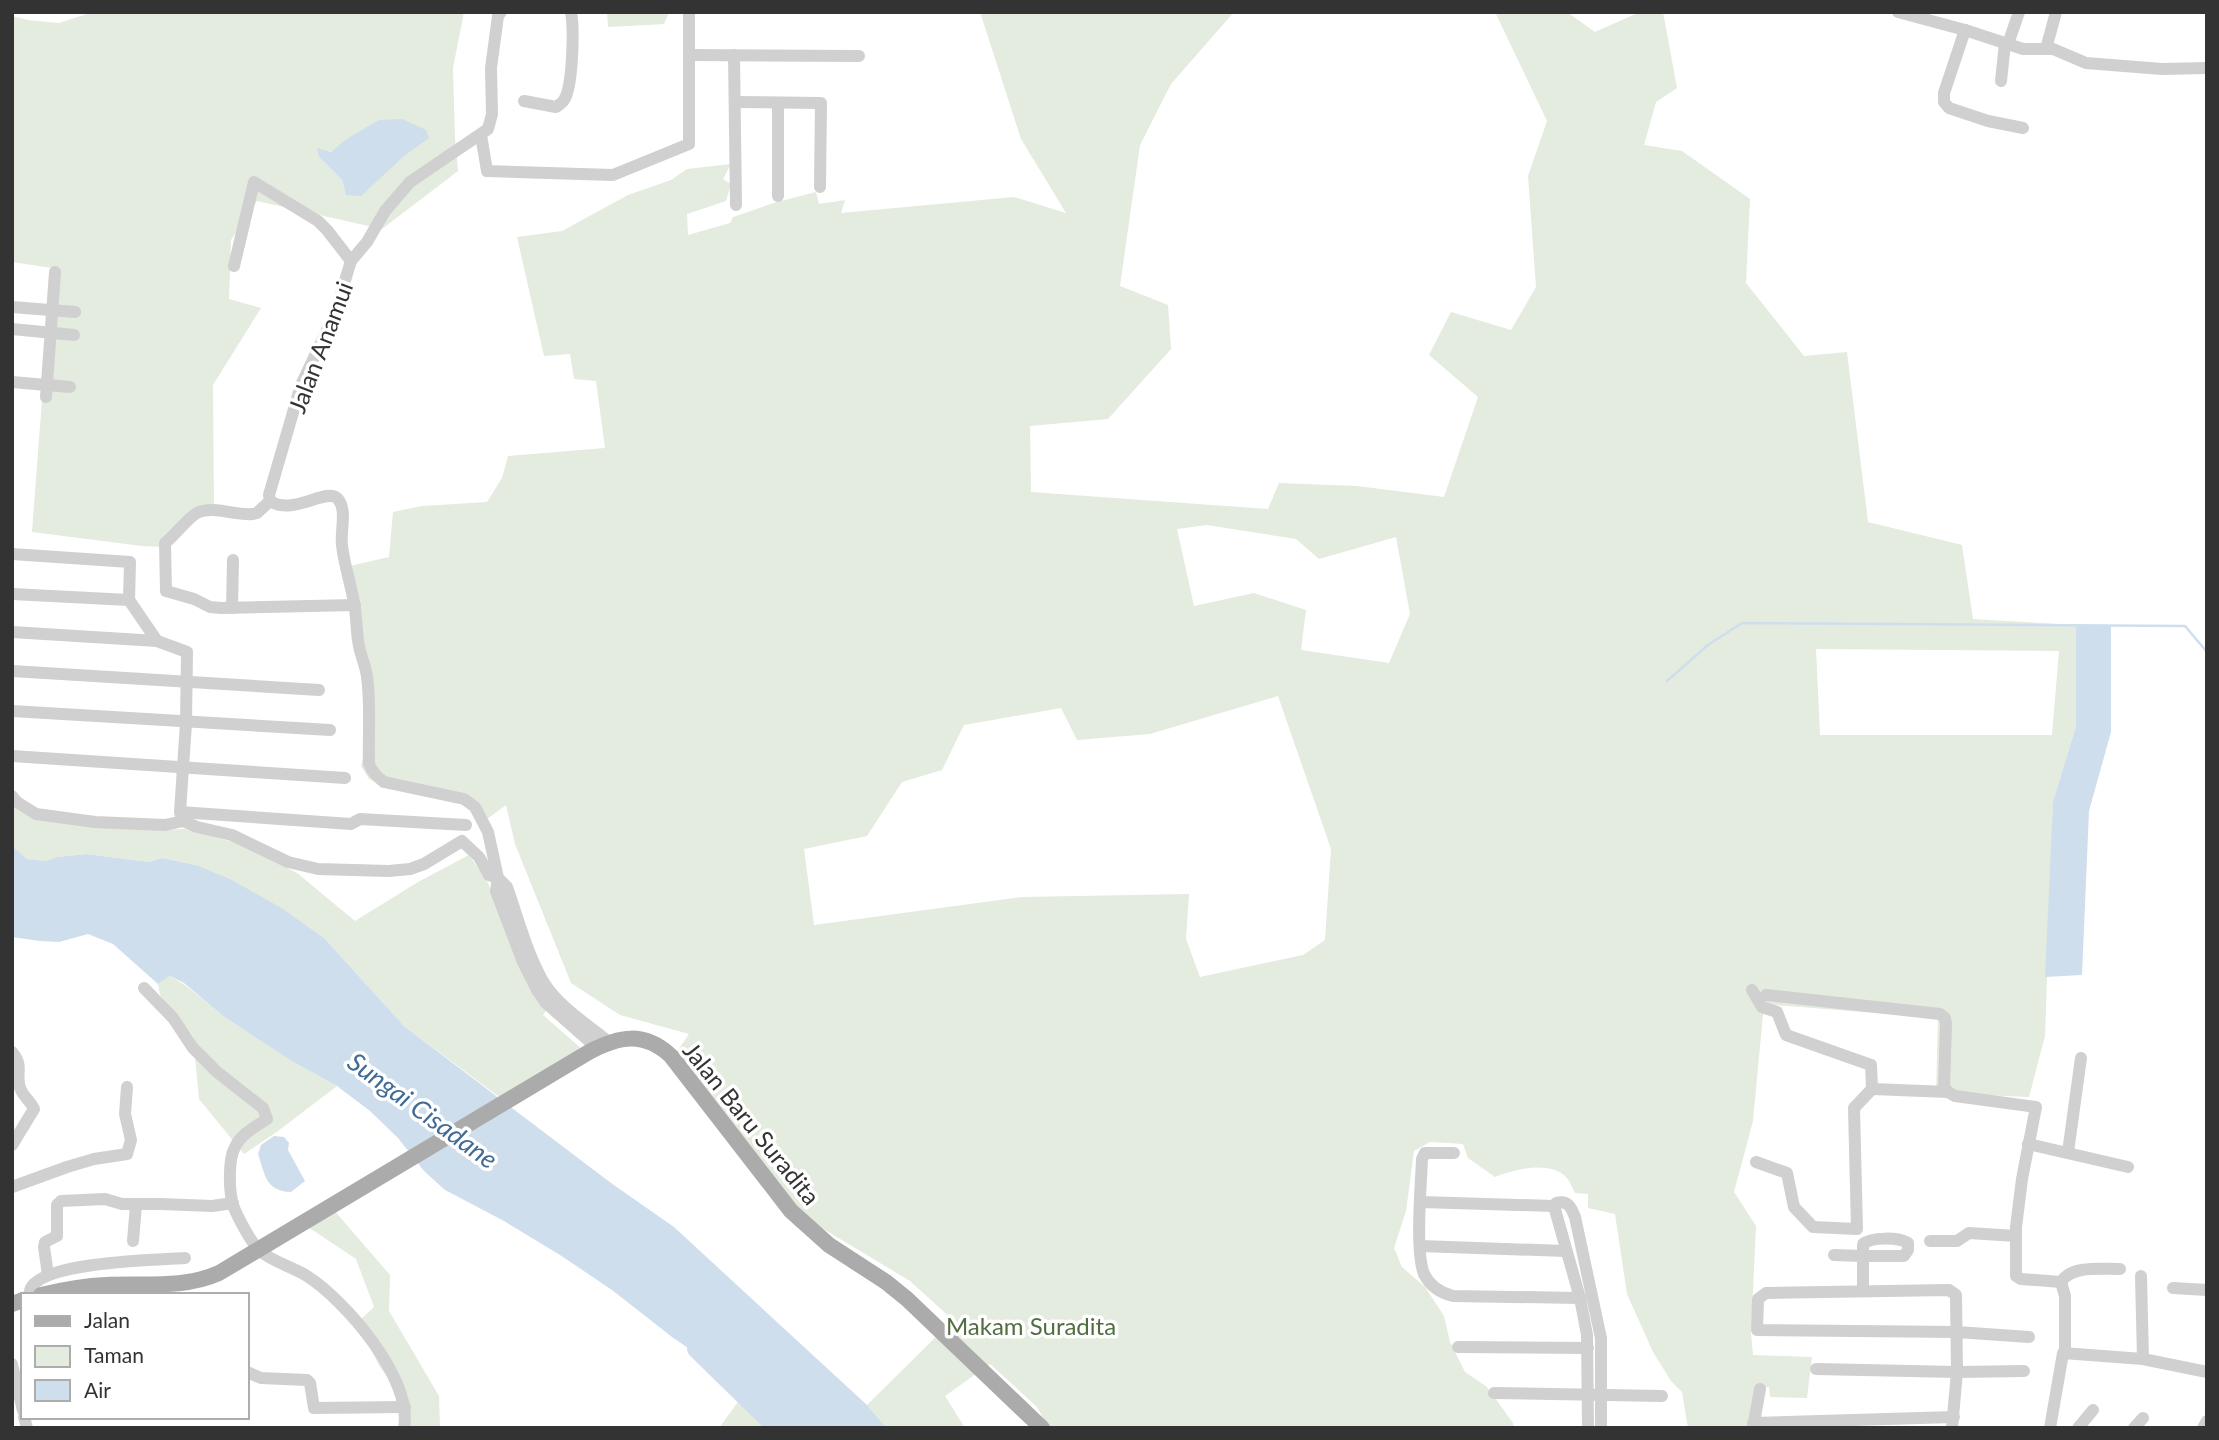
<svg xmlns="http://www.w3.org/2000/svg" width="2219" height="1440" font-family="Lato,sans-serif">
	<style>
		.green { fill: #e4ebdf; fill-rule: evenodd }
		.water { fill: #cfdeed }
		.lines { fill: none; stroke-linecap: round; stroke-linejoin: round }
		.stream { stroke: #cfdeed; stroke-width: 2.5 }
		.river { stroke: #cfdeed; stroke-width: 18 }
		.minor { stroke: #d0d0d0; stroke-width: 12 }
		.major { stroke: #ababab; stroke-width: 16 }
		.labels { text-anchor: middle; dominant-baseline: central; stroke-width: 7; stroke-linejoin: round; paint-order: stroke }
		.street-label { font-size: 24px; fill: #333; stroke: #fff }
		.park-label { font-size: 24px; fill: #516e40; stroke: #fff }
		.water-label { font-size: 26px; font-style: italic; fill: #416b94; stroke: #fff }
	</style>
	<rect width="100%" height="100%" fill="#fff"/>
	<!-- green -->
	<g class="green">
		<path d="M93,12H464L453,68L455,139L458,171L382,229L257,201L231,240L229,299L261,308L213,385L214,512L193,511L164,547L142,546L32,532L52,268L12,262V16L28,20L59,23ZM429,137L346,195L342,180L319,157L318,149L331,152Z"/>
		<path d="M607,12H669L664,24L608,27Z"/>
		<path d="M980,12H1234L1171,84L1140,145L1120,286L1168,305L1171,349L1108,419L1030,426L1031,492L1268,509L1279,483L1357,486L1444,497L1478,397L1429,355L1451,312L1511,330L1536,287L1528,176L1547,121L1495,12H1567L1595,32L1640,12H1663L1677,88L1656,102L1644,145L1682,151L1750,199L1746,283L1804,356L1847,352L1868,522L1962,545L1973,619L2076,625V726L2053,802L2045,1036L2029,1097L1936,1093L1938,1018L1764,1004L1753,1121L1734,1192L1756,1226L1751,1333L1753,1355L1812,1357L1807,1398L1770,1397L1769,1387L1756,1388L1749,1428H1688L1682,1392L1671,1381L1653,1352L1627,1294L1615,1214L1588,1208V1194L1575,1193C1573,1189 1570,1182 1567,1178C1551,1160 1514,1169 1495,1177L1468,1158L1463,1144L1430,1142L1414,1151L1406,1211L1394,1248L1402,1267L1425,1287L1444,1316L1450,1342L1465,1372L1487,1387L1513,1423L1514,1428H1049L1037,1407L990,1364L945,1396L965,1428H885L867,1405L953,1320L910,1281L777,1201L670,1062L689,1034L620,1015L571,983L515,844L506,805L487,819L471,802L380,784L369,779L361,766L373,714L350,566L389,557L393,512L422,506L487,502L502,478L508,456L605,448L596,381L574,379L570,354L544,356L517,237L562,231L628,195L671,180L687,169L731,164L723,179L731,184L726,201L687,214L688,235L730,223L733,217L777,202L816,192L819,204L845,200L841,213L1014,197L1066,213L1021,139ZM1207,525L1296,539L1319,559L1396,537L1410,614L1389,663L1301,650L1306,610L1254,593L1194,606L1177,529ZM1816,649L2059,651L2052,735H1820ZM1278,696L1331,849L1325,940L1303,955L1200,977L1186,939L1189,894L1022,897L814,925L804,849L867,836L902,782L942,770L964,725L1061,708L1077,740L1150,734Z"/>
		<path d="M12,803L15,807L157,830L185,829L237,843L297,873L355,921L418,882L469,855L487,881L528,977L548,1008L543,1015L582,1049L506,1102L404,1026L325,939L196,865L162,858L149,862L86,854L57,857L46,861L26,859L12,846Z"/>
		<path d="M170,976C191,987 207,1004 226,1018C262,1043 299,1065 337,1086L278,1131L244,1154L199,1099L193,1036L160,995L158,984Z"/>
		<path d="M326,1201L390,1275L389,1311L439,1396L440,1428H402L411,1409L380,1367L357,1323L374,1307L356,1259L305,1225Z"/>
		<path d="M743,1395L770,1428H719Z"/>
	</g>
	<!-- water -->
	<g class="water">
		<path d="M402,119L426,130L429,138L404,156L361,196L346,195L342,180L319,157L317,148L331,152L348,138L379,120Z"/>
		<path d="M2076,625H2111V732L2089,811L2082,975L2045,977L2053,802L2076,726Z"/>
		<path d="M12,846L27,859L46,861L57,857L86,854L149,862L162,858L196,865L232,880L283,909L325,939L404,1026L611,1183L674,1227L867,1405L886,1428H769L719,1369L672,1337L612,1290L560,1255L504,1221L445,1190L424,1171L398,1138L370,1111L337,1086L292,1061L253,1036L223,1016L184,983L170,976L158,984L113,944L88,934L59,942L40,941L12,937Z"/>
		<path d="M274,1136L284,1137L289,1143L288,1150L305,1181L291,1192C265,1191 265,1174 258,1154L261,1145Z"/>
	</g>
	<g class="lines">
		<!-- stream -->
		<path class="stream" d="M1667,681L1708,645L1742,623L2185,626L2207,652"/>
		<!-- river -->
		<path class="river" d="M696,1349L777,1428"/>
		<!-- minor -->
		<g class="minor">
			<path d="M1898,12L1965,30L2023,49H2053L2086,63L2162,69L2207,68"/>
			<path d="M1965,30L1944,93V102L1949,108L1988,121L2023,128"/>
			<path d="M2008,44L2019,12"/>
			<path d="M2046,49L2056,12"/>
			<path d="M689,55L859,56"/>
			<path d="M734,55L736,205"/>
			<path d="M2001,81L2005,43"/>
			<path d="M524,101L556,107C558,106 563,102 564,100C573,87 574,28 571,12"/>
			<path d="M735,102L821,103L820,187"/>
			<path d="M481,135L487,171L613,175L689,144V12"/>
			<path d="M778,196V103"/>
			<path d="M234,266L254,182L318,221L327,230L351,261"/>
			<path d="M12,307L75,312"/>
			<path d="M12,329L74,335"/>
			<path d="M12,382L70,387"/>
			<path d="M46,397L55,272"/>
			<path d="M270,501C293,516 325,488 337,498C348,509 340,531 342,545C344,565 351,584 354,603C357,617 356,632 359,646C361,657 366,667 367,677C371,703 368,737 369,764C372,772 377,777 384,782L464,799L475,807L488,832L498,878L496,891L523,962L537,990L546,1003L597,1048"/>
			<path d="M270,501L269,495L301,385L335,313L351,261L367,242L385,211L410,182L488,129L492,114L491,68L498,16L501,12"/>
			<path d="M270,501L257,513L253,514C235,516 213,505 197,513C189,517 174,536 165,543L166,591L194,599L210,607L221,608L355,605"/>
			<path d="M12,554L130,562L129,600L157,641L187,652L186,723L180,812L183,821"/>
			<path d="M12,594L129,600"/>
			<path d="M232,608L233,560"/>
			<path d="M12,632L157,641"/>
			<path d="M12,671L319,690"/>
			<path d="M12,711L330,730"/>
			<path d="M12,756L345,778"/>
			<path d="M12,796L17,802L36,814L95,822L165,825L183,821L197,827L232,835L288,862L318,869L389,871L410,869L424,864L462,841L479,857L489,875L498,878L507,887C518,918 527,954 544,983C559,1007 587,1024 609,1042"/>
			<path d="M180,812L351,824L360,819L466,825"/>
			<path d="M144,988L173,1018L193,1048L217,1072L263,1108L267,1119C255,1127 241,1134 235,1147C228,1159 229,1191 233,1205C237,1216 251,1243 260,1251C273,1262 293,1267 307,1276C346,1301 413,1379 404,1428"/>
			<path d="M1752,990L1762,1007L1777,1012L1786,1035L1871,1065L1872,1089L1948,1092L1955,1096L2036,1107L2022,1179L2016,1227V1276L2021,1279L2061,1282L2065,1296V1353"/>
			<path d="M1766,995L1940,1014L1945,1018L1946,1024L1944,1087L1948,1092"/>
			<path d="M12,1052C25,1067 14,1076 21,1090C24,1097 31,1102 34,1109L12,1145"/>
			<path d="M2028,1144L2128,1167"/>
			<path d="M2068,1152L2081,1058"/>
			<path d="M1454,1153H1425L1422,1159C1421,1186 1415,1251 1424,1274C1430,1286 1441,1293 1453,1296L1580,1298"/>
			<path d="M1756,1162L1787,1173L1794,1207L1813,1227L1857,1229L1854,1108L1872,1089"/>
			<path d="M12,1187L67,1167L94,1159L127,1154L131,1140L125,1114L127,1087"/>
			<path d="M1421,1202L1554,1206"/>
			<path d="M133,1241L136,1205"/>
			<path d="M1930,1241H1957L1969,1233L2016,1236"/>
			<path d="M1420,1246L1566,1251"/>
			<path d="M1834,1255L1863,1256V1244C1872,1237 1898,1237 1908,1243V1250L1904,1256H1863V1291"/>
			<path d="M48,1275L44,1247L45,1242L57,1236V1205L61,1201L105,1199L122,1204H161L212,1206L233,1203"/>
			<path d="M2141,1276L2143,1359"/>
			<path d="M2061,1282C2071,1265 2103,1269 2120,1269"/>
			<path d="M2173,1288L2207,1290"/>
			<path d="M29,1295C30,1291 30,1288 33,1285C53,1262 153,1260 185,1258"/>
			<path d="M1458,1347L1588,1348"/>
			<path d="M12,1364L23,1411"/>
			<path d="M1816,1369L1957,1372L1952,1428"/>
			<path d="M2024,1371L1957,1372L1956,1295L1949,1290L1766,1293L1758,1299L1757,1330L1957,1332L2029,1337"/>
			<path d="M247,1372L261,1378L307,1380L310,1383L314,1408L405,1407"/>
			<path d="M1494,1393L1662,1396"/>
			<path d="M24,1417L27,1428"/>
			<path d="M1753,1423L1954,1417"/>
			<path d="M1588,1428L1587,1335L1580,1298L1554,1206L1556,1203C1568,1200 1571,1207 1575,1217L1601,1338V1428"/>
			<path d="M1753,1428L1760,1389"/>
			<path d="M2050,1428L2063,1353L2143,1359L2207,1372"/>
			<path d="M2078,1428L2093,1410"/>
			<path d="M2134,1428L2143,1418"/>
			<path d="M2203,1428L2207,1421"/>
		</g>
		<!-- major -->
		<g class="major">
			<path d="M41,1295C62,1290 83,1286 106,1285C143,1283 184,1289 219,1273L589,1052C619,1036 644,1031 671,1056L791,1211L829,1245L886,1282L907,1299L1042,1428"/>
			<path d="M12,1304L23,1300"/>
		</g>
	</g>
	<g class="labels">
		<!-- street labels -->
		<g class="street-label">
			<text transform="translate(320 347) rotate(-69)">Jalan Anamui</text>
			<text transform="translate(752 1123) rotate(51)">Jalan Baru Suradita</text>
		</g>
		<!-- park labels -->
		<g class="park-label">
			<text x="1031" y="1325">Makam Suradita</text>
		</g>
		<!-- water labels -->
		<g class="water-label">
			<text transform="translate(423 1110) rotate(36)">Sungai Cisadane</text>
		</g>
	</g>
	<!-- border -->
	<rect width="2219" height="1440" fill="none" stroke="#333333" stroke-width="28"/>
	<!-- legend -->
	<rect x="21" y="1293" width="228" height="126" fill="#ffffff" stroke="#adadad" stroke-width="2"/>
	<rect x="35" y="1316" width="35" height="10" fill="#ababab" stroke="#adadad" stroke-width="2"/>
	<text x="84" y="1328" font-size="21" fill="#333333">Jalan</text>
	<rect x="35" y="1346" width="35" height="21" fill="#e4ebdf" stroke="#adadad" stroke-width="2"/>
	<text x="84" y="1363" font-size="21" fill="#333333">Taman</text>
	<rect x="35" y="1380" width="35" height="21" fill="#cfdeed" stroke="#adadad" stroke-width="2"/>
	<text x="84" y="1398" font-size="21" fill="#333333">Air</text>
</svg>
